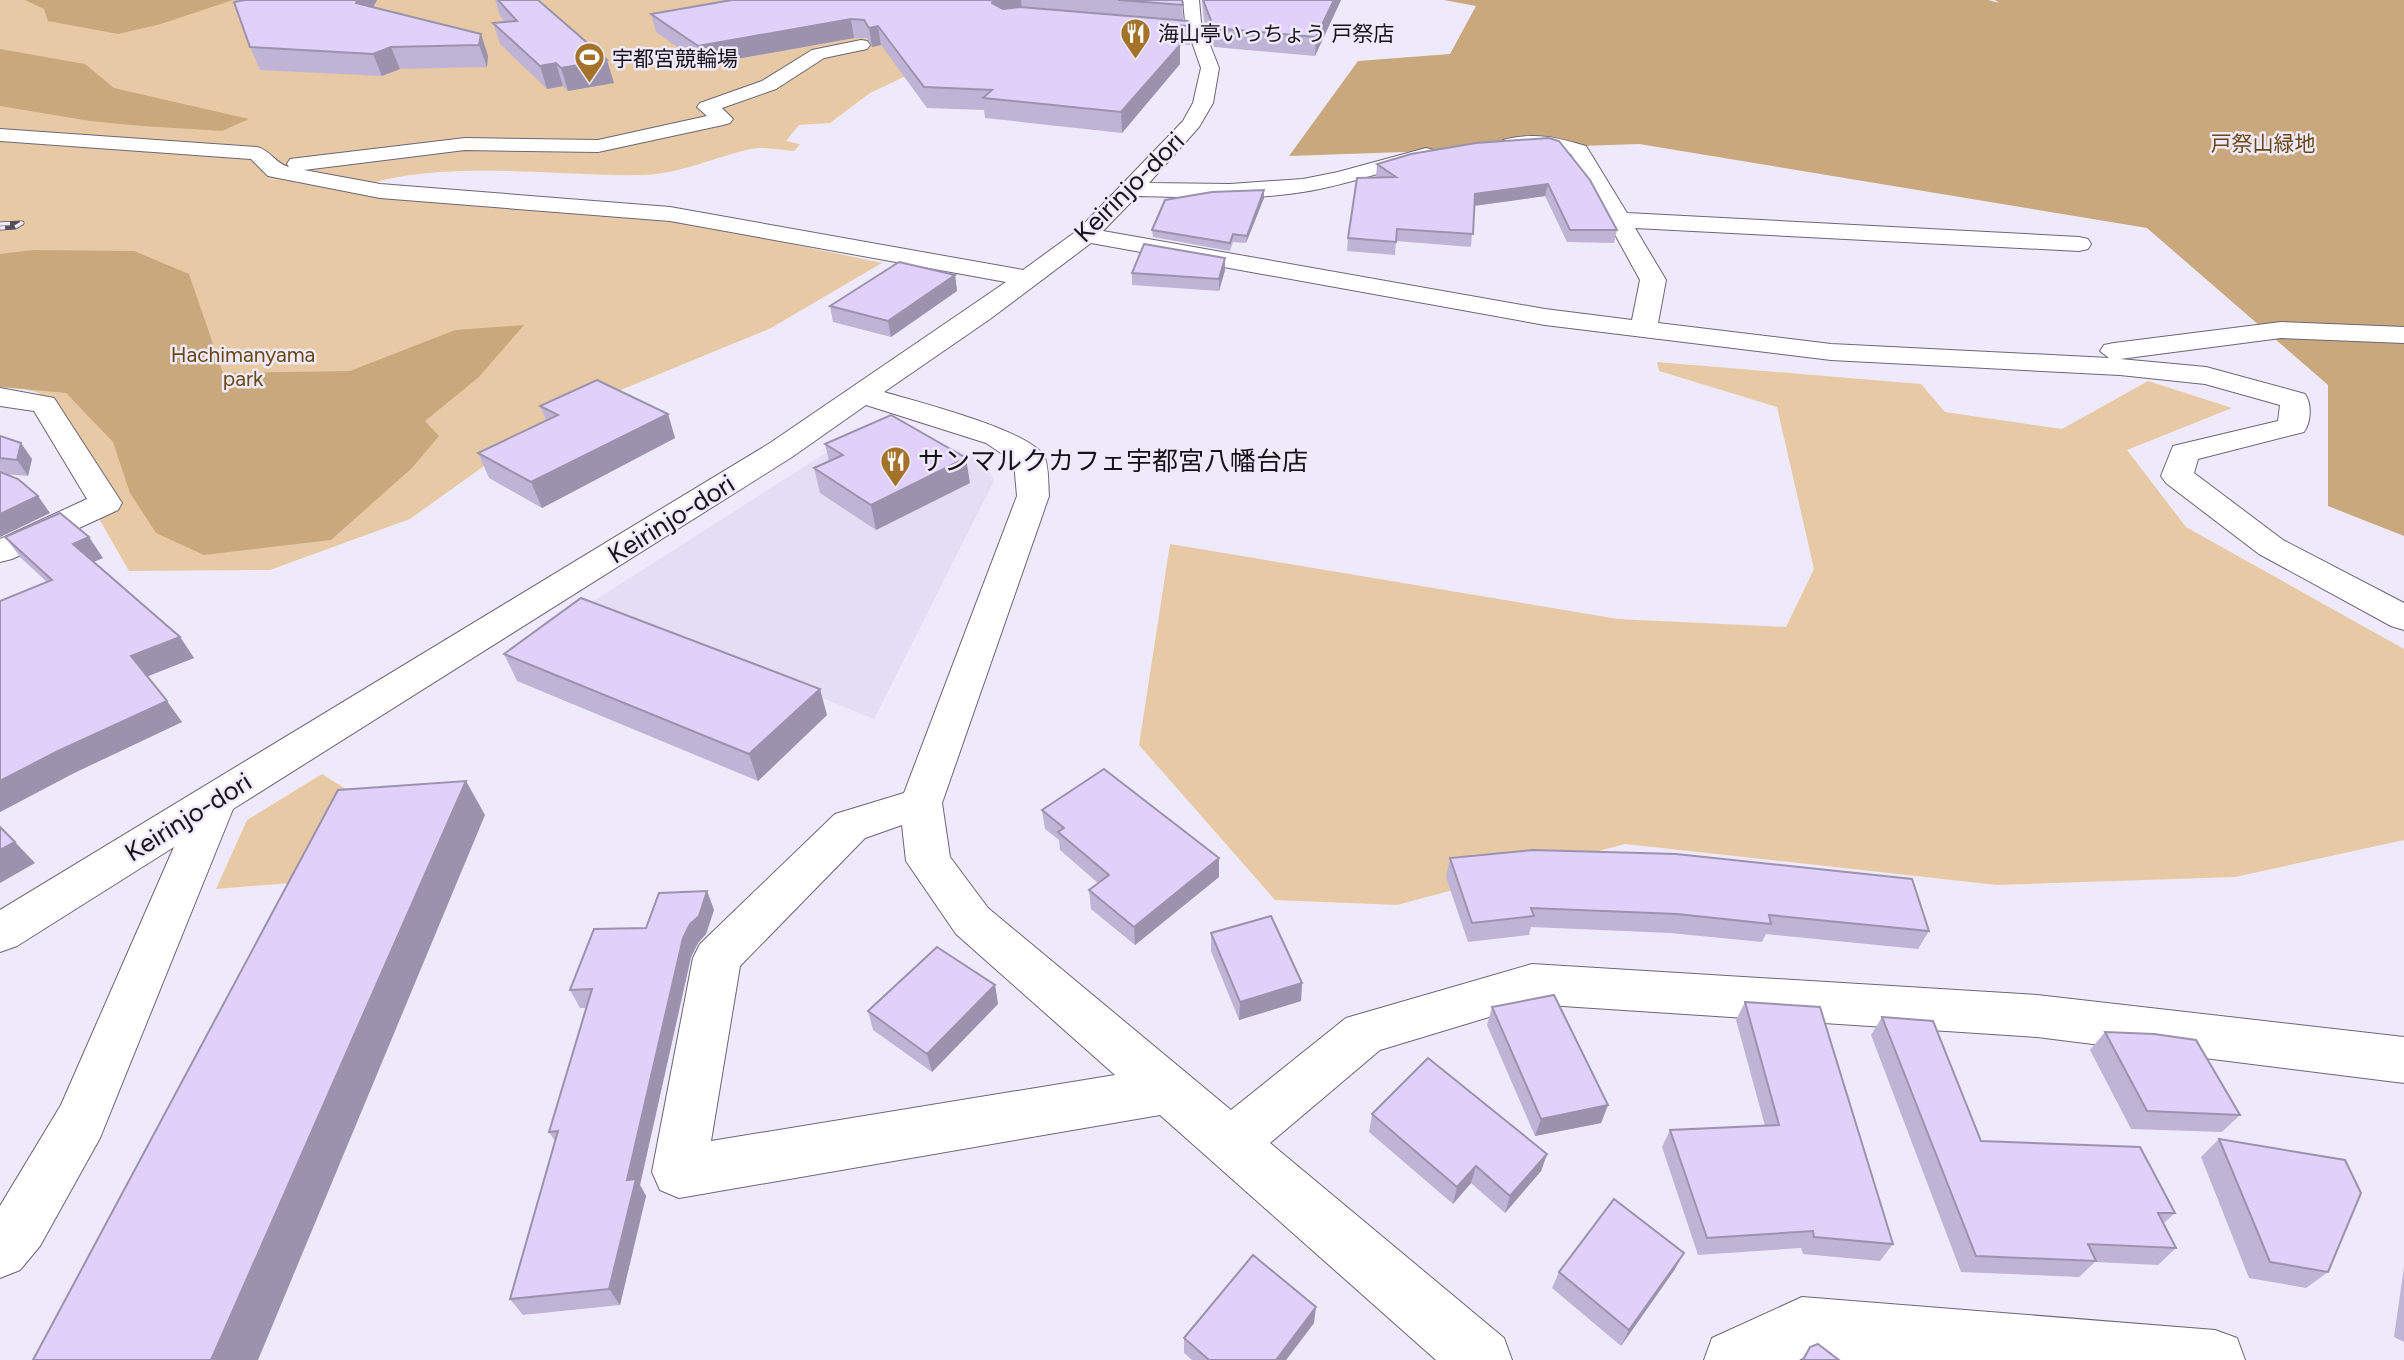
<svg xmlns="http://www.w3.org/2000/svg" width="2404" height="1360" font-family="Figtree,'Noto Sans JP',sans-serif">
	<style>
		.built { fill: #e5ddf4 }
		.green { fill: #e7caa5 }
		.forest { fill: #caa87d }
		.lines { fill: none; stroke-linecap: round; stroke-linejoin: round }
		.minor-casing { stroke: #6b6675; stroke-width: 2 }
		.minor { fill: #fff; fill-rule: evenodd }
		.rail-casing { stroke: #535059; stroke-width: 5 }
		.rail { stroke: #efeafb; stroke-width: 3.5; stroke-dasharray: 10; stroke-linecap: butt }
		.wall { fill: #c0b4d6 }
		.shaded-wall { fill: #9c92ae }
		.building { fill: #dfd1f9; stroke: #9c92ae; stroke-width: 2 }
		.labels { text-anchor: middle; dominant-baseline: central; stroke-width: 5; stroke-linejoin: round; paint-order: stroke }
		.far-poi-label { font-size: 21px; fill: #151318; stroke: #efeafb; text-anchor: start }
		.far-park-label { font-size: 21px; fill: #694713; stroke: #efeafb }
		.street-label { font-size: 26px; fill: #151318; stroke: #efeafb }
		.poi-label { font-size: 26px; fill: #151318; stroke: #efeafb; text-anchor: start }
	</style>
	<rect width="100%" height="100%" fill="#efeafb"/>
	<!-- built -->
	<path class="built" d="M882,428L966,453L987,464L994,481L874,719L589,604L857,433Z"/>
	<!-- green -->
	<g class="green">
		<path d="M0,0H1003L929,65L870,93L830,123L799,125L786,141L800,144L794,151C780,150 764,146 751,149C715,157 680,174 642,175C549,177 432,156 346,192L658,216L882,263L771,328L550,419L410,519L270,570L129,571L52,437L39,393L0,382Z"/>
		<path d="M1657,362L1921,384L1945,412L2062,429L2148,381L2232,408L2127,450L2186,527L2404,649V840L2235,877L1997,885L1625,844L1397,905L1275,900L1139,745L1170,544L1618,619L1786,627L1814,569L1777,407L1659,371Z"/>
		<path d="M322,774L357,796L303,882L216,889L247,820Z"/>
	</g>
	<!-- forest -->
	<g class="forest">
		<path d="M25,0H233L161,24L118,34L48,21L44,9Z"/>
		<path d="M1444,0H1988L1999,3L1995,0H2404V536L2328,506V385L2147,228L1639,144L1289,156L1358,61L1450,54L1476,6Z"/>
		<path d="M0,49L85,64L114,88L249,119L222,131L142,126L90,121L0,106Z"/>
		<path d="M33,250L134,251L189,274L223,373L350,371L455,330L524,325L479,377L425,421L439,436L412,468L331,540L204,555L156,533L130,493L113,442L66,393L0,387V254Z"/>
	</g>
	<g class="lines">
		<defs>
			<g id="minor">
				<path d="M1183,0H1199L1201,22L1219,68L1213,103L1199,127L1149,183L1230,184L1303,179L1338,172L1426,148L1433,150L1437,154L1433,158C1390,169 1348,185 1303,192C1248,201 1192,197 1137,196L1103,231L1545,309L1632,320L1640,280L1571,154L1547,147L1503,148L1500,144L1503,140C1534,132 1556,137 1586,146L1627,213L2079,237L2088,239L2091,244L2088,249L2079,251L1635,228L1666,280L1658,323L1831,344L2109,358L2100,351L2104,345L2114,343L2281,322L2404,327V343L2281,338L2120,359L2206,367L2305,394C2312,404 2311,422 2304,432L2198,459L2194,473L2283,540L2404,603V630L2391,626L2259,554L2166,483L2161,476L2173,446L2278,421L2280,405L2205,384L2120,375L1831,360L1545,325L1091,243L990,319L884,392C914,401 1034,431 1045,458C1049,469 1048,484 1049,496L942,803L950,857L988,908L1231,1110L1346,1018L1532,964L2037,995L2404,1037V1083L2037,1037L1532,1004L1380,1050L1270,1143L1504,1338L1512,1360H1436L1160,1115L679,1198L660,1190L652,1172L693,958L700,944L835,814L904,793L1017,496L1014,462L986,443L866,405L792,457L233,809L100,1138L40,1246L20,1270L0,1278V1206L61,1105L174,847L17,946L0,952V910L770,443L1006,282L670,221L380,198L268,176L251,159L0,141V129L257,147C270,150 276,164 289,167L287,164L290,159L298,158L465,138L598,140L707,116L697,107L700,103L762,81L812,50L861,40L867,41L870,45L867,49L824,58L776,89L722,108L733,119L730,123L723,125L598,152L465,150L304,170L380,184L670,207L1023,270L1078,230L1183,121L1193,103L1201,68L1185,22ZM902,825L906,861L956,934L1115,1075L711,1141L740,966L865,838Z"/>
				<path d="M0,388L54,398L122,503L118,510L12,559L0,562V539L87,499L34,411L0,406Z"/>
				<path d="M1802,1297L2215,1330L2237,1338L2245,1360H1840L1805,1357L1799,1360H1704L1712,1338Z"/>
			</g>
		</defs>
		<!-- minor casing -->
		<use href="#minor" class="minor-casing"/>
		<!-- minor -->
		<use href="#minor" class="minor"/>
		<defs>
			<path id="rail" d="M0,224L22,223L15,227L0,228"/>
		</defs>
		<!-- rail casing -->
		<use href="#rail" class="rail-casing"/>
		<!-- rail -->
		<use href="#rail" class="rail"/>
	</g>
	<!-- wall -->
	<g class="wall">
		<path d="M245,0H377L373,7L481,34L488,56L487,67L400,69L382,76L260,70L250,47Z"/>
		<path d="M495,0H538L614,83L568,91L563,86L547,89L500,44L493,23L505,22L500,16Z"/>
		<path d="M732,0H1182L1183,20L1190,26V45L1180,44V64L1122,133L985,118L984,110L927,108L881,45L872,47L867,38H854L703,65L656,32L651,14Z"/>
		<path d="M1202,0H1341L1315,56L1214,47L1204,21Z"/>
		<path d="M1549,138L1617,230L1614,243L1567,242L1545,196L1474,206L1471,247L1396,241L1395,255L1347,251L1348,238L1378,178L1376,176L1377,164Z"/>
		<path d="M1264,190V198L1246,243L1233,242L1230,251L1153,237L1152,230Z"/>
		<path d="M1225,258V270L1219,291L1132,285V273Z"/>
		<path d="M955,275L957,291L891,337L833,322L830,306Z"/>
		<path d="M540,406L668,414L675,438L542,508L489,478L478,453L546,420Z"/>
		<path d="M0,436L32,459L28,476L4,474L50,513L0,537Z"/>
		<path d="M825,444L970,483L876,530L820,493L814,468L829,461Z"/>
		<path d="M5,537L103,558L94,562L180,637L194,658L147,676L182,722L74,773L0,812V601L47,582L21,558Z"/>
		<path d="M504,654L827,715L758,781L517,681Z"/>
		<path d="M1042,810L1219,858V877L1135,945L1091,909L1089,890L1098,883L1060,850L1059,840L1045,829Z"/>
		<path d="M1450,858L1929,931L1918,949L1766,934L1762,942L1670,933L1531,927L1529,935L1468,942L1446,877Z"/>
		<path d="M707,891L714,910L706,934L698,943L691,957L640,1185L646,1196L620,1305L523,1315L510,1299L555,1141L549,1132L586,1008H580L570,990L646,928Z"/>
		<path d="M1211,933L1302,983L1301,1001L1239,1020L1211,951Z"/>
		<path d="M995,985L998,1004L932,1072L873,1030L868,1011Z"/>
		<path d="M1745,1002L1893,1244L1880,1261L1803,1254L1801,1248L1698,1255L1662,1147L1670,1130L1765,1126L1736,1020Z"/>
		<path d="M1492,1007L1608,1105L1601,1123L1535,1136L1487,1025Z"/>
		<path d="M1882,1017L1981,1141L2175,1213L2163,1224L2176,1248L2158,1265L2095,1262L2079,1277L1961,1272L1871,1035Z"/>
		<path d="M2105,1032L2240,1115L2222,1132L2131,1129L2090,1050Z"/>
		<path d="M1372,1114L1547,1154L1541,1171L1505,1213L1471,1183L1453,1204L1369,1132Z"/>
		<path d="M2219,1139L2328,1272L2306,1288L2249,1278L2201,1157Z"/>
		<path d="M2404,1267V1342L2394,1337Z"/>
		<path d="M1675,1269L1621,1346L1552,1288L1559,1272Z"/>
		<path d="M1314,1323L1286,1360H1192L1184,1353V1338Z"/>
	</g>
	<!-- shaded-wall -->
	<g class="shaded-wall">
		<path d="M357,0H377L364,24L356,3Z"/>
		<path d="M993,0H1021L1022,10L993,21L992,3Z"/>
		<path d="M1334,0H1341L1315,56L1316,37Z"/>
		<path d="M851,19L854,38L703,65L698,46Z"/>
		<path d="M878,26L881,45L872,47L869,28Z"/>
		<path d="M481,34L488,56L487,67L479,45Z"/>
		<path d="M1180,45V64L1122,133L1121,112Z"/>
		<path d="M391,47L400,69L382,76L373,54Z"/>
		<path d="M607,60L614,83L568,91L561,68Z"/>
		<path d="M556,63L563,86L547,89L540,66Z"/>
		<path d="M1548,184L1545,196L1473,206L1475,194Z"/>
		<path d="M1264,190V198L1246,243L1247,236Z"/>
		<path d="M1225,258V270L1219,291V279Z"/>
		<path d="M955,275L957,291L891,337L888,321Z"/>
		<path d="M668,414L675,438L542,508L531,482Z"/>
		<path d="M21,443L32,459L28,476L17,460Z"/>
		<path d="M966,458L970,483L876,530L871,505Z"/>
		<path d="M38,496L50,513L0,537V514Z"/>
		<path d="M89,537L103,558L88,564L73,544Z"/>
		<path d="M180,637L194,658L146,677L131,656Z"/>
		<path d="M820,689L827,715L758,781L749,754Z"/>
		<path d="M167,701L182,722L74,773L0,812V781L56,752Z"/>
		<path d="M466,781L485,815L258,1360H211Z"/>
		<path d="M15,842L35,863L0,883V850Z"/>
		<path d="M1219,858V877L1135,945L1134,927Z"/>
		<path d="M707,891L714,910L706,934L698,943L691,957L640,1185L646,1196L620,1305L609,1289L627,1180L683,938Z"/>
		<path d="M1302,983L1301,1001L1239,1020L1240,1002Z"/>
		<path d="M995,985L998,1004L932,1072L927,1054Z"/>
		<path d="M1608,1105L1601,1123L1535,1136L1541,1119Z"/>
		<path d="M1547,1154L1541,1171L1505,1213L1510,1196Z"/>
		<path d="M1476,1166L1471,1183L1453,1204L1457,1187Z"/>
		<path d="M1684,1253L1675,1269L1621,1346L1629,1330Z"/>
		<path d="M1316,1307L1314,1323L1286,1360H1276Z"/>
	</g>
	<!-- building -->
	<g class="building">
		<path d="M245,0H357L356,3L481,34L479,45L391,47L373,54L250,47L234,2Z"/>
		<path d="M498,0H538L607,60L561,68L556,63L540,66L493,23L517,21Z"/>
		<path d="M732,0H993L992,3L1003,9L1020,7L1188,21L1190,26L1172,25L1180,45L1121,112L983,98L992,90L924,87L878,26L869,28L864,20L851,19L698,46L651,14Z"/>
		<path d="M1118,0H1182L1183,5Z"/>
		<path d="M1203,0H1334L1316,37L1214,28Z"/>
		<path d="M1549,138L1559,141L1590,180L1617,230H1570L1548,184L1475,194L1473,234L1397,229L1396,242L1348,238L1357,178L1396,177L1377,164L1411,154L1476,143Z"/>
		<path d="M1264,190L1247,236L1233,234L1230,243L1152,230L1165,200L1212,192Z"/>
		<path d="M1144,244L1225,258L1219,279L1132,273Z"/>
		<path d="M899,262L955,275L888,321L830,306Z"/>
		<path d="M597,380L668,414L531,482L478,453L558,415L540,406Z"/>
		<path d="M891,415L966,458L871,505L814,468L843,455L825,444Z"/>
		<path d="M0,436L21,443L17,460L0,458Z"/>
		<path d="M0,472L18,479L38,496L0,514Z"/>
		<path d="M60,513L89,537L73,544L180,637L131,656L167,701L56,752L0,781V601L52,580L5,537Z"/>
		<path d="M581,598L820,689L749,754L504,654Z"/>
		<path d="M1104,769L1219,858L1134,927L1089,890L1109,875L1058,832L1064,828L1042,810Z"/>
		<path d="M466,781L211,1360H33L338,790Z"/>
		<path d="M0,827L15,842L0,850Z"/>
		<path d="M1533,850L1676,854L1912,879L1929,931L1769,915L1771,924L1677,914L1531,908L1534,916L1472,923L1450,858Z"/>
		<path d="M707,891L699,916L690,924L683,938L627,1180L636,1179L609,1289L510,1299L558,1131L549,1132L592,989L570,990L594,929L646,928L659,893Z"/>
		<path d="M1271,916L1302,983L1240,1002L1211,933Z"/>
		<path d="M937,947L995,985L927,1054L868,1011Z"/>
		<path d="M1554,995L1608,1105L1541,1119L1492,1007Z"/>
		<path d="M1745,1002L1820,1007L1893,1244L1814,1237L1813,1231L1707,1238L1670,1130L1779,1125Z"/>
		<path d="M1882,1017L1933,1021L1981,1141L2140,1147L2175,1213H2158L2176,1248L2088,1244L2096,1261L1976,1256Z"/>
		<path d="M2105,1032L2154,1034L2196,1040L2240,1115L2147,1111Z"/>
		<path d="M1428,1058L1547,1154L1510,1196L1476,1166L1457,1187L1372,1114Z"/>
		<path d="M2219,1139L2345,1160L2361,1193L2328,1272L2270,1262Z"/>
		<path d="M1614,1199L1684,1253L1629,1330L1559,1272Z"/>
		<path d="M1253,1255L1316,1307L1276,1360H1209L1184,1338Z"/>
		<path d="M1818,1344L1839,1360H1803L1810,1347Z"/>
	</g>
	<!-- icons -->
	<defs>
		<symbol id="restaurant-pin" viewBox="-11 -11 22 30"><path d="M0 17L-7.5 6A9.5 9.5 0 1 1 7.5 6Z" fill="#a47228" stroke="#efeafb"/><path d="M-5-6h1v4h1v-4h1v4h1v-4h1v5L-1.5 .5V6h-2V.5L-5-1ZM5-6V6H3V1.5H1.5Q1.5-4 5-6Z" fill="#fff"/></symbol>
		<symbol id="stadium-pin" viewBox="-11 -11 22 30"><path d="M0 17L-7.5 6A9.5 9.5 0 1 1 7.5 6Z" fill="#a47228" stroke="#efeafb"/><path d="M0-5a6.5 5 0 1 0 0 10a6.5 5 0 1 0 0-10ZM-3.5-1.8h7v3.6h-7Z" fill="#fff"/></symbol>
	</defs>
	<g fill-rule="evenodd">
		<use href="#restaurant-pin" x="1118" y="16" width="35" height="47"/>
		<use href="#stadium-pin" x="572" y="40" width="35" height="47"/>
		<use href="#restaurant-pin" x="878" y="444" width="35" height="47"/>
	</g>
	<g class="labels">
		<!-- far-poi labels -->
		<g class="far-poi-label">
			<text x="1158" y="33">海山亭いっちょう 戸祭店</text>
			<text x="612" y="58">宇都宮競輪場</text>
		</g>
		<!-- far-park labels -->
		<g class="far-park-label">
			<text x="2263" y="143">戸祭山緑地</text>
			<text x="243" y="354">Hachimanyama<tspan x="243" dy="24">park</tspan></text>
		</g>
		<!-- street labels -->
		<g class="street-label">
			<text transform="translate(1129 187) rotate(-45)">Keirinjo-dori</text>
			<text transform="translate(671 519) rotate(-32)">Keirinjo-dori</text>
			<text transform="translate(188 817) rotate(-32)">Keirinjo-dori</text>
		</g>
		<!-- poi labels -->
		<g class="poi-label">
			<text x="918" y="461">サンマルクカフェ宇都宮八幡台店</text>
		</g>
	</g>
</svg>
